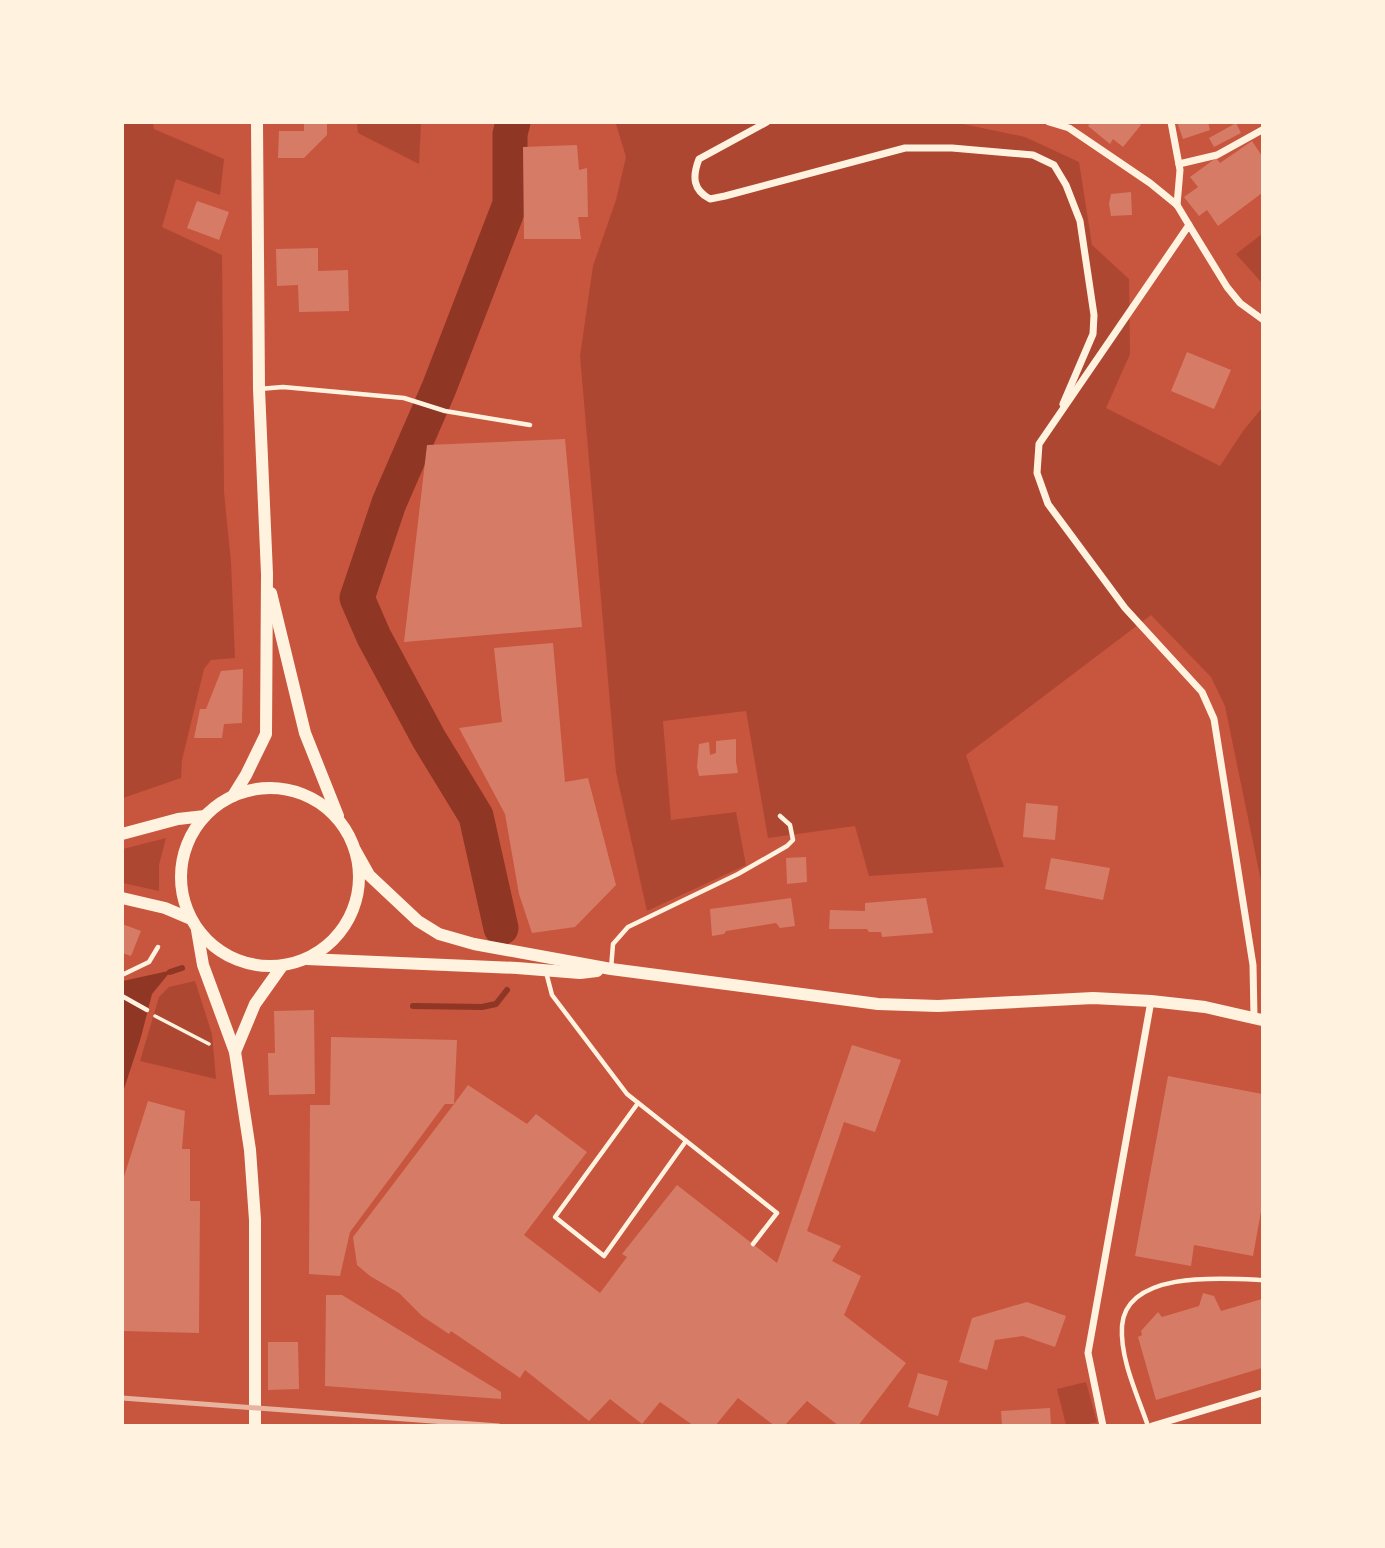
<svg xmlns="http://www.w3.org/2000/svg" width="1385" height="1548" font-family="Raleway,sans-serif">
	<style>
		.green { fill: #ae4732 }
		.water { fill: #8f3625 }
		.lines { fill: none; stroke-linecap: round; stroke-linejoin: round }
		.stream { stroke: #8f3625; stroke-width: 6 }
		.river { stroke: #8f3625; stroke-width: 35 }
		.building { fill: #d67c66 }
		.path { stroke: #fff3e0; stroke-width: 3.5 }
		.service { stroke: #fff3e0; stroke-width: 4.5 }
		.minor { stroke: #fff3e0; stroke-width: 7 }
		.primary { stroke: #fff3e0; stroke-width: 12 }
		.rail { stroke: #e9b49f; stroke-width: 5 }
	</style>
	<rect width="100%" height="100%" fill="#c8553d"/>
	<!-- green -->
	<g class="green">
		<path d="M122,123H153L154,129L224,159L220,195L176,179L162,227L222,255L224,492L231,562L235,658L211,660L204,669L182,760L181,778L123,798Z"/>
		<path d="M357,123H421L419,164L358,133Z"/>
		<path d="M613,123H958L1025,137L1079,162L1092,245L1129,279L1130,354L1106,408L1220,466L1243,431L1262,408V886L1225,706L1211,677L1151,615L966,755L1004,867L869,876L855,826L768,838L746,711L663,721L671,820L736,812L746,865L647,911L616,772L580,356L593,266L616,200L626,157L616,124Z"/>
		<path d="M1262,234V283L1236,254Z"/>
		<path d="M166,838L159,865V891L123,883V849Z"/>
		<path d="M195,981L212,1034L216,1079L140,1061L159,997L169,987Z"/>
		<path d="M1086,1382L1097,1422L1084,1425H1066L1057,1389Z"/>
	</g>
	<!-- water -->
	<path class="water" d="M182,968L170,972L152,994L141,1037L123,1092V981Z"/>
	<g class="lines">
		<!-- stream -->
		<g class="stream">
			<path d="M170,972L182,968"/>
			<path d="M413,1006L482,1007L496,1004L507,990"/>
		</g>
		<!-- river -->
		<path class="river" d="M501,928L476,816L429,739L374,637L357,598L389,503L439,388L510,204V134L513,122"/>
	</g>
	<!-- building -->
	<g class="building">
		<path d="M304,122H327V135L304,158H278L279,131H304Z"/>
		<path d="M1091,122H1137L1141,125L1123,147L1113,139L1110,144L1088,126Z"/>
		<path d="M1177,122H1208L1210,130L1183,139Z"/>
		<path d="M1236,123L1241,133L1214,147L1209,138Z"/>
		<path d="M1252,141L1262,156V193L1218,226L1207,210L1199,216L1184,197L1198,187L1190,177L1216,158L1220,163Z"/>
		<path d="M577,145L579,170L587,168L588,217H578L581,239H524L523,147Z"/>
		<path d="M1131,192L1132,215L1111,216L1109,204L1111,194Z"/>
		<path d="M197,201L229,212L219,240L187,228Z"/>
		<path d="M318,248V271L348,270L349,311L299,312L298,285L277,286L276,249Z"/>
		<path d="M1187,352L1231,370L1214,409L1171,391Z"/>
		<path d="M565,439L582,627L404,642L427,445Z"/>
		<path d="M553,643L565,782L588,778L616,885L575,927L532,933L519,894L505,814L459,728L502,722L494,648Z"/>
		<path d="M243,669L242,723L224,724L222,738H194L200,709H206L221,671Z"/>
		<path d="M736,739V762L738,773L699,776L697,767L699,744L709,742L710,755L716,753V741Z"/>
		<path d="M1026,803L1058,806L1055,840L1023,837Z"/>
		<path d="M806,857L807,882L787,884L786,858Z"/>
		<path d="M1051,858L1110,868L1103,900L1045,889Z"/>
		<path d="M791,898L795,926L780,928L776,923L726,931L724,934L712,936L710,909Z"/>
		<path d="M926,898L933,933L882,937L881,932H869L867,929H829L830,910L865,911V903Z"/>
		<path d="M122,924L141,931L131,956L122,953Z"/>
		<path d="M314,1010L315,1094L269,1095L268,1053H275L274,1011Z"/>
		<path d="M331,1037L457,1040L454,1104L468,1085L527,1124L536,1114L587,1152L524,1235L600,1293L627,1257L622,1254L677,1185L777,1263L852,1045L901,1060L875,1132L844,1122L807,1231L841,1246L832,1261L861,1276L844,1315L906,1363L858,1426H839L807,1401L784,1426H775L738,1398L715,1426H694L660,1402L642,1424L610,1399L589,1421L525,1370L520,1378L451,1331L449,1334L422,1316L399,1293L370,1276L357,1265L353,1237L454,1104H445L350,1232L340,1276L309,1274L310,1105H330Z"/>
		<path d="M1168,1076L1262,1094V1206L1253,1256L1194,1245L1191,1266L1135,1256Z"/>
		<path d="M148,1101L185,1111L182,1149H190V1201H200L199,1333L122,1331V1183Z"/>
		<path d="M1203,1293L1214,1296L1221,1311L1262,1299V1368L1156,1400L1138,1337L1142,1335L1141,1331L1158,1312L1162,1317L1199,1306Z"/>
		<path d="M326,1295H342L501,1392V1399L325,1386Z"/>
		<path d="M1027,1302L1066,1316L1055,1347L1023,1336L995,1340L987,1370L959,1362L972,1318Z"/>
		<path d="M268,1342H298L299,1389L268,1390Z"/>
		<path d="M918,1373L948,1381L938,1416L908,1407Z"/>
		<path d="M1050,1408L1051,1426H1002L1001,1411Z"/>
	</g>
	<g class="lines">
		<!-- path -->
		<path class="path" d="M155,1016L209,1044"/>
		<!-- service -->
		<g class="service">
			<path d="M259,389L283,387L404,398L445,411L530,425"/>
			<path d="M611,969L613,944L628,927L738,874L787,846L793,840L790,825L780,816"/>
			<path d="M546,972L552,995L627,1094L777,1213L753,1244"/>
			<path d="M122,975L149,962L158,947"/>
			<path d="M122,996L147,1010"/>
			<path d="M638,1103L555,1217L604,1256L686,1141"/>
			<path d="M1148,1426C1137,1394 1120,1359 1122,1326C1126,1270 1224,1278 1262,1280"/>
		</g>
		<!-- minor -->
		<g class="minor">
			<path d="M767,122L699,159C692,177 693,190 710,199L725,196L905,148H952L1033,155L1054,165L1066,185L1080,221L1094,315L1093,334L1063,404"/>
			<path d="M1049,122L1069,128L1150,183L1177,205L1189,225"/>
			<path d="M1171,122L1180,170L1177,205"/>
			<path d="M1179,164L1217,155L1262,130"/>
			<path d="M1254,1017L1253,965L1214,719L1202,692L1125,608L1048,504L1037,473L1039,444L1189,225L1227,287L1240,303L1262,319"/>
			<path d="M1103,1426L1088,1353L1151,1001"/>
			<path d="M1152,1426L1262,1393"/>
		</g>
		<!-- primary -->
		<g class="primary">
			<path d="M271,593L305,733L338,816"/>
			<circle cx="270" cy="877" r="89"/>
			<path d="M233,796L246,775L266,734L267,574L259,389L257,122"/>
			<path d="M122,834L178,819L205,816"/>
			<path d="M355,850L369,875L418,921L439,934L474,944L611,969L878,1004L938,1006L1093,998L1151,1001L1205,1007L1262,1020"/>
			<path d="M122,898L165,908L191,919"/>
			<path d="M197,930L203,965L235,1052L250,1150L255,1220V1426"/>
			<path d="M307,959L517,968L580,973L597,971"/>
			<path d="M235,1052L255,1004L282,966"/>
		</g>
		<!-- rail -->
		<path class="rail" d="M122,1398L499,1426"/>
	</g>
	<!-- border -->
	<rect width="1385" height="1548" fill="none" stroke="#fff3e0" stroke-width="248"/>
</svg>
